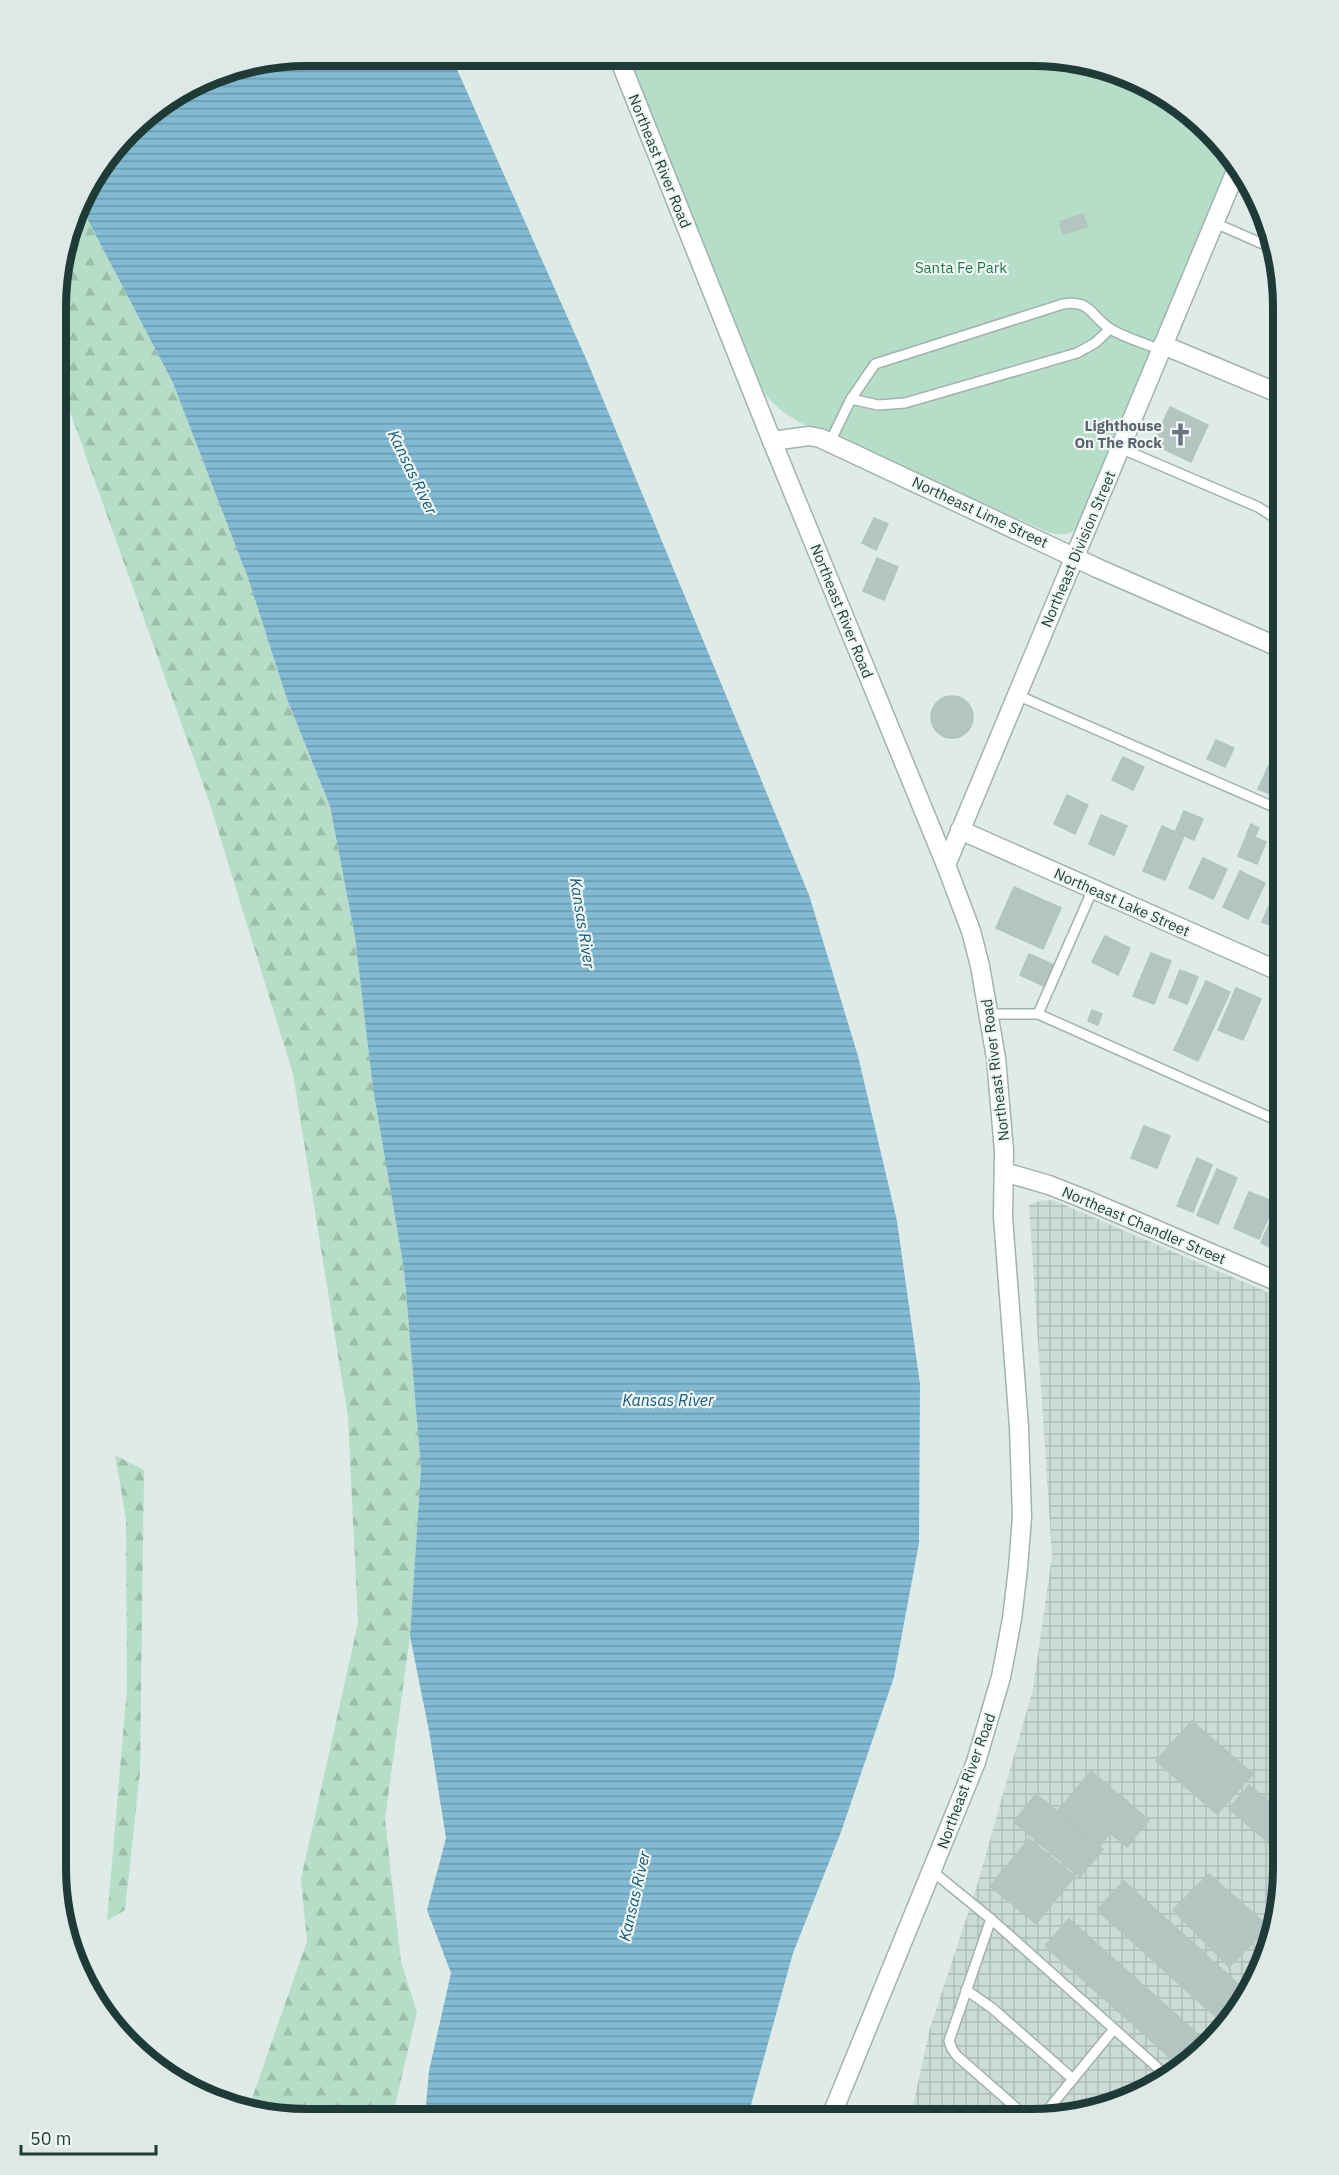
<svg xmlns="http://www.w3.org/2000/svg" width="1339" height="2175" font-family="'IBM Plex Sans',sans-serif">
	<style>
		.industrial { fill: url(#industrial-grid) }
		.forest { fill: url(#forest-firs) }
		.park { fill: #b6ddc7 }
		.water { fill: url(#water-rules) }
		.building { fill: #b4c5c1; stroke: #b1c5bf; stroke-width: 1.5 }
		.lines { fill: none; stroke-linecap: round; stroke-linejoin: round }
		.service-casing { stroke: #a1b3af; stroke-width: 12 }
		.minor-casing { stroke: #a1b3af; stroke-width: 21 }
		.tertiary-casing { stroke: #a1b3af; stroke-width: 21 }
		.service { stroke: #fff; stroke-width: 9 }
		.minor { stroke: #fff; stroke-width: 18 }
		.tertiary { stroke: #fff; stroke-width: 18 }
		.labels { text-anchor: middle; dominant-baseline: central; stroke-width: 4.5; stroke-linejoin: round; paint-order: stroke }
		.street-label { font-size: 15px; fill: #1f3b38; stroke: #eff7f4 }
		.park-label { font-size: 15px; fill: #277451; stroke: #eff7f4 }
		.worship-label { font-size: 15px; font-weight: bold; fill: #5b616d; stroke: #eff7f4; text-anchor: end }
		.water-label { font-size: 16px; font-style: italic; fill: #17597a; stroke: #eff7f4 }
		.rim { fill: none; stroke: #1f3b38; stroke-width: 8 }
	</style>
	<defs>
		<pattern id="industrial-grid" width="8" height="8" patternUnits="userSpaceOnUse" patternTransform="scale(1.5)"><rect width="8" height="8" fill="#ccdbd6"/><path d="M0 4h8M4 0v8" fill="none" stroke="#afbdb8"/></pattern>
		<pattern id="forest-firs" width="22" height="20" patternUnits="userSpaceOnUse" patternTransform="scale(1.5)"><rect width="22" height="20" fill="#b6ddc7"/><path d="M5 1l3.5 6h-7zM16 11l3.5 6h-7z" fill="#9cbfac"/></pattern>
		<pattern id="water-rules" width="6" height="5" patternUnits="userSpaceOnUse" patternTransform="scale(1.5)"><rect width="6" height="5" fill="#83bad3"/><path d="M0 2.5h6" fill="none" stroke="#6b98ac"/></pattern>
	</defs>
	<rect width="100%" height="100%" fill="#deebe7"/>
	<!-- industrial -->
	<path class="industrial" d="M1053,1200L1283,1299V1884L1264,1964L1232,2021L1185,2067L1128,2100L1032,2119H910L930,2028L976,1889L1033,1689L1052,1556L1029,1205L1039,1201Z"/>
	<!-- forest -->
	<g class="forest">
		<path d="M79,203L173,383L248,578L287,699L330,806L355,937L373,1089L404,1269L421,1468L410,1636L385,1819L401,1962L417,2012L392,2118L275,2117L248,2110L307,1941L301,1879L358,1623L348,1417L293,1074L209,801L57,375L58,275Z"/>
		<path d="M115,1455L144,1470L140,1772L125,1910L107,1921L127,1688L126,1519Z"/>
	</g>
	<!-- park -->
	<path class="park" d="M628,56L1065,58L1128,75L1185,108L1232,154L1234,158L1078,528C1068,535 1062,535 1050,533L799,422C779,410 765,399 756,377Z"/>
	<!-- water -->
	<path class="water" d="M307,56H451L587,361L809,895L858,1056L897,1221L920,1384L919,1543L894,1677L841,1832L793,1953L747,2119L425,2118L429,2071L451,1973L427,1910L446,1838L429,1731L410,1636L421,1468L404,1269L373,1089L355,937L330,806L287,699L248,578L173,383L79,203L82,196L141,118L211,75Z"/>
	<!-- building -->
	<g class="building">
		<path d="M1083,214L1087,227L1063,234L1060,222Z"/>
		<path d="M1170,407L1208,425L1191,462L1153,444Z"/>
		<path d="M874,518L888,524L876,550L862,543Z"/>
		<path d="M877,558L898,567L884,600L863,591Z"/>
		<circle cx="952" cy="717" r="21"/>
		<path d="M1216,740L1234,748L1225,767L1207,759Z"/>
		<path d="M1123,757L1144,767L1133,790L1112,780Z"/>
		<path d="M1269,765L1283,772V783L1277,797L1258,789Z"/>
		<path d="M1067,795L1088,805L1075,834L1054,824Z"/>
		<path d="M1184,811L1203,819L1194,840L1175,832Z"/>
		<path d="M1101,815L1127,826L1114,855L1089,844Z"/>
		<path d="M1251,824L1259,828L1255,836L1247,833Z"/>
		<path d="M1162,826L1184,836L1165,880L1143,871Z"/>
		<path d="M1247,834L1266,842L1257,864L1238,856Z"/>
		<path d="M1203,858L1227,869L1213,899L1189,888Z"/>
		<path d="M1240,871L1265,883L1248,919L1223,907Z"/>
		<path d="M1014,887L1061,908L1043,949L996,928Z"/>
		<path d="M1277,887L1283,890V931L1262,922Z"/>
		<path d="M1105,936L1130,948L1118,975L1092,962Z"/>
		<path d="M1151,953L1171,961L1154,1004L1133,996Z"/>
		<path d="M1029,954L1054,965L1044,986L1020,975Z"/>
		<path d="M1180,970L1198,977L1187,1004L1169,997Z"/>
		<path d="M1206,981L1230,992L1198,1061L1174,1050Z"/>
		<path d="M1236,988L1261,999L1243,1040L1218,1030Z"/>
		<path d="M1092,1010L1102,1014L1098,1025L1088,1021Z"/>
		<path d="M1144,1126L1170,1136L1157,1168L1131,1158Z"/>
		<path d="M1197,1158L1212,1165L1193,1212L1177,1206Z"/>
		<path d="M1217,1169L1237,1178L1218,1224L1197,1215Z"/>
		<path d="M1249,1192L1275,1202L1259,1239L1234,1228Z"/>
		<path d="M1281,1196L1283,1197L1282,1253L1261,1243Z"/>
		<path d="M1192,1721L1253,1774L1217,1814L1156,1761Z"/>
		<path d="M1091,1771L1149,1820L1127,1847L1110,1833L1100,1846L1058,1811Z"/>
		<path d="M1249,1785L1283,1813V1828L1270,1844L1229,1809Z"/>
		<path d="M1036,1794L1103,1849L1080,1877L1014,1822Z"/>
		<path d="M1029,1839L1075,1876L1036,1924L990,1886Z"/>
		<path d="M1209,1874L1269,1927L1229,1967L1173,1910Z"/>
		<path d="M1124,1881L1244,1989L1218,2019L1097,1910Z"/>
		<path d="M1069,1919L1209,2044L1185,2067L1183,2069L1045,1946Z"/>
	</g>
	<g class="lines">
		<defs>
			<g id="service">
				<path d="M1215,223L1272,248"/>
				<path d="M851,399L878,405L905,403L1077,353L1095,343L1110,329"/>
				<path d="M830,442L851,399L875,364L1063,304C1091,300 1090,315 1109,328C1124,338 1145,343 1161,350"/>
				<path d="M1120,448L1258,507L1283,523"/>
				<path d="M1017,695L1283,811"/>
				<path d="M989,1014H1038L1283,1123"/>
				<path d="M1038,1014L1093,889"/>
				<path d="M932,1871L991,1919L1168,2077"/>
				<path d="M991,1919L949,2041L952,2049L957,2056L1029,2119"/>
				<path d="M966,1990L992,2008L1073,2079"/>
				<path d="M1041,2118L1114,2029"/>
			</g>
			<g id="minor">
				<path d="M1163,345L1283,395"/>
				<path d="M772,441L809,436L820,438L1097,568L1283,649"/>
				<path d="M960,830L1283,973"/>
				<path d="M1004,1172L1049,1185L1082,1198L1283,1284"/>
			</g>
			<g id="tertiary">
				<path d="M618,56L772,441L946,865L971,931L980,966L996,1058L1004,1151L1003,1217L1019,1427L1022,1517L1018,1568L1012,1619L1001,1677L976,1762L830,2119"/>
				<path d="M946,865L1238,166"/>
			</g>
		</defs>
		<!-- service casing -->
		<use href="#service" class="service-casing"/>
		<!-- minor casing -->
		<use href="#minor" class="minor-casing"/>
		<!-- tertiary casing -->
		<use href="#tertiary" class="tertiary-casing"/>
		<!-- service -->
		<use href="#service" class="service"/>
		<!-- minor -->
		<use href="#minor" class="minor"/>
		<!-- tertiary -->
		<use href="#tertiary" class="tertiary"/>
	</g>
	<!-- icons -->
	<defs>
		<symbol id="church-bare" viewBox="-9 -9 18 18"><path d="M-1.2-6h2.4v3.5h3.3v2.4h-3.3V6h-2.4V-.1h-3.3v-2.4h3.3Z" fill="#6b7280" stroke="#eff7f4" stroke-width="2.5" paint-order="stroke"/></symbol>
	</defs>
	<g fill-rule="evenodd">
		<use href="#church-bare" x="1164" y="418" width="33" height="33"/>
	</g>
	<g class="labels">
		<!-- street labels -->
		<g class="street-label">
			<text transform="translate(660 161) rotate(68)">Northeast River Road</text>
			<text transform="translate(980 512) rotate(25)">Northeast Lime Street</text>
			<text transform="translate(1078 549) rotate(-67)">Northeast Division Street</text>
			<text transform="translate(842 611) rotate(68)">Northeast River Road</text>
			<text transform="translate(1122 902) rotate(24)">Northeast Lake Street</text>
			<text transform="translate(995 1070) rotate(-97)">Northeast River Road</text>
			<text transform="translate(1144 1225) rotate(23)">Northeast Chandler Street</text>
			<text transform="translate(966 1781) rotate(-70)">Northeast River Road</text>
		</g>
		<!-- park labels -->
		<g class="park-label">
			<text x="961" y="267">Santa Fe Park</text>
		</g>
		<!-- worship labels -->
		<g class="worship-label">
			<text x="1162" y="425">Lighthouse<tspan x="1162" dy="17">On The Rock</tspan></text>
		</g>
		<!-- water labels -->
		<g class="water-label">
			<text transform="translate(413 472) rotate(64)">Kansas River</text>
			<text transform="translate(583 923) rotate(81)">Kansas River</text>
			<text x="668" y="1400">Kansas River</text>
			<text transform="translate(634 1896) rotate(-77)">Kansas River</text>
		</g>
	</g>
	<!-- crop -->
	<path d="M0 0H1339V2175H0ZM307 66H1032A241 241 0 0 1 1273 307V1868A241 241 0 0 1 1032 2109H307A241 241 0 0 1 66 1868V307A241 241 0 0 1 307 66Z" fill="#dee8e5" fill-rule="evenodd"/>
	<path class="rim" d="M307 66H1032A241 241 0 0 1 1273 307V1868A241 241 0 0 1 1032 2109H307A241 241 0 0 1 66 1868V307A241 241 0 0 1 307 66Z"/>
	<!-- scale -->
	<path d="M21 2145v9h135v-9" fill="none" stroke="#1f3b38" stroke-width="3"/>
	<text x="30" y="2145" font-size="18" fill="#1f3b38" stroke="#eff7f4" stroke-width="4.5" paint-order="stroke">50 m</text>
</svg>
